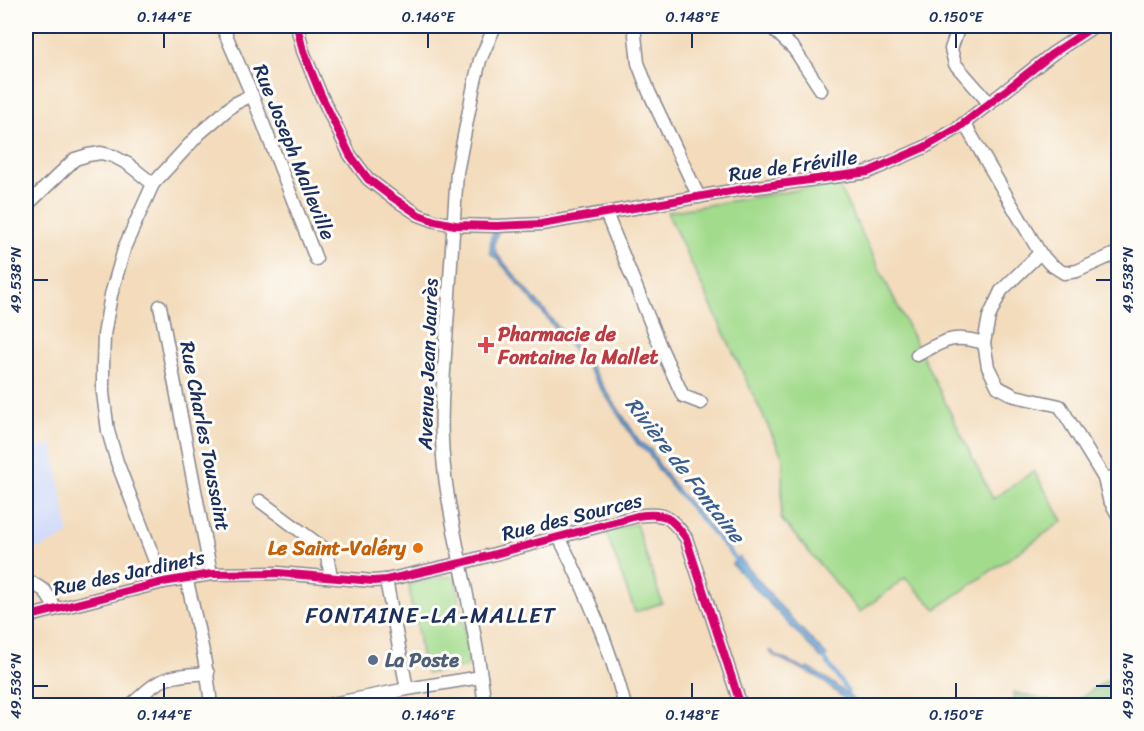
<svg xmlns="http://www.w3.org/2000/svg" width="1144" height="731" font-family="Sriracha,sans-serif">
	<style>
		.built { fill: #d0daf9 }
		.green { fill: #a3db8d; stroke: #5f8576; stroke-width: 1.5 }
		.forest { fill: #82bb78; stroke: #4e756b; stroke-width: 1.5 }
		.water { fill: #66a2d7; stroke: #40689a; stroke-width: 1.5 }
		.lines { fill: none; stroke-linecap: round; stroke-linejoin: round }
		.stream { stroke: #66a2d7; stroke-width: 4 }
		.minor-casing { stroke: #87858c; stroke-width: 15 }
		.minor { stroke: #fff; stroke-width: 12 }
		.cycleway-casing { stroke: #fdfcf7; stroke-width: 11 }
		.cycleway { stroke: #d6006c; stroke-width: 8 }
		.ticks { fill: none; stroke: #1b2f5e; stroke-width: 2 }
		.health-dot { fill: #e0444e; stroke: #fdfcf7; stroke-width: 2 }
		.food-dot { fill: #e8710a; stroke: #fdfcf7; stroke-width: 2 }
		.service-dot { fill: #5c6f8a; stroke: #fdfcf7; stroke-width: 2 }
		.labels { text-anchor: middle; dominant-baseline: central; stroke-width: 6; stroke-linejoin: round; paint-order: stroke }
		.street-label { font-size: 20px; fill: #1b2f5e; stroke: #fdfcf7 }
		.health-label { font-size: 20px; font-weight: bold; fill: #be3a42; stroke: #fdfcf7; text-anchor: start }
		.food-label { font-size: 20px; font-weight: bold; fill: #c56008; stroke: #fdfcf7; text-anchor: end }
		.service-label { font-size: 20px; font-weight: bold; fill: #4e5e75; stroke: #fdfcf7; text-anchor: start }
		.water-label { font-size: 21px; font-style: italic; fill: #395d8e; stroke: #fdfcf7 }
		.quarter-label { font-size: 22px; letter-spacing: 1.5px; fill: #1b2f5e; stroke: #fdfcf7 }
		.neatline { fill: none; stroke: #1b2f5e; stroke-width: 2 }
		.ticks-label { font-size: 15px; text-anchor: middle; fill: #1b2f5e }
	</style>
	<rect width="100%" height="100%" fill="#fdfcf7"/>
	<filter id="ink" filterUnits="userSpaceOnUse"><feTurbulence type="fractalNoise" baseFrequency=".0167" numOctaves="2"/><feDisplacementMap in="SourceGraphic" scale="12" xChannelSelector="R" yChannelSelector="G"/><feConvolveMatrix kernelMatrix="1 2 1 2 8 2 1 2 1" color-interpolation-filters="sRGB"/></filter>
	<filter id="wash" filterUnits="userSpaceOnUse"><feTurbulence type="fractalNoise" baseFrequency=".008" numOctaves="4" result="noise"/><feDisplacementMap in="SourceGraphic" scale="24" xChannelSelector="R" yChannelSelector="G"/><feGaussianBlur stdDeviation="1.35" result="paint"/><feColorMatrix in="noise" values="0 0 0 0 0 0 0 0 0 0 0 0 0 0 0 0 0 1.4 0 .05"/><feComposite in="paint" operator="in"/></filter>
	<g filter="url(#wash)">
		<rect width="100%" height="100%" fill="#f3dbbb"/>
		<!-- built -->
		<path class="built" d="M53,444L69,534L40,549L26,545V450Z"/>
		<!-- green -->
		<g class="green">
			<path d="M837,183L993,499L1034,471L1063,521L936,609L905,578L860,612L781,519L783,458L667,212Z"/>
			<path d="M636,524L662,603L635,612L606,532Z"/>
			<path d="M450,576L456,581L470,659L467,667L427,674L421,655L417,624L411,604L409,584Z"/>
		</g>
		<!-- forest -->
		<path class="forest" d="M1118,673V705H1015L1013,692L1069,705Z"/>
		<!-- water -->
		<g class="water">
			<path d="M495,229L499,230L494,244L496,253L587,361L640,442L651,450L660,466L681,494H677L658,469L648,453L638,445L583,361L499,261L490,253L491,237Z"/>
			<path d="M739,557L786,613L827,656L822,659L732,564Z"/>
			<path d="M769,651H772L775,655L806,669L809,668L827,679L853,699L847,701L818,677L774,656Z"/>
		</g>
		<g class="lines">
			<!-- stream -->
			<g class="stream">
				<path d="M677,491L739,563"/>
				<path d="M822,655L848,692"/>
			</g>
		</g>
	</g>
	<g filter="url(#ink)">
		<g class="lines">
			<defs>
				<g id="minor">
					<path d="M222,26L252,95L316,259"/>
					<path d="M297,26L303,51L320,93L350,155L368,179L389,195L419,215L435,221L455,225L497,226L541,224L743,189L868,172L925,147L958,128L1052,54L1094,26"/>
					<path d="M634,26L638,63L649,92L699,197"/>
					<path d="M770,26L794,49L821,90"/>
					<path d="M959,26L951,49L955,64L990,104"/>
					<path d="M964,123L1040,253L1050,264L1064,273L1077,271L1117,253L1118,255"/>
					<path d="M26,206L75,159L88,155L101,153L113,156L128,164L153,184"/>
					<path d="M606,213L660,346L683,396L701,403"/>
					<path d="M1040,253L1001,291L989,317L984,343L988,367L998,387L1015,396L1060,406L1104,478L1118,477"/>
					<path d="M160,306L211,574"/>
					<path d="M917,355C946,340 951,334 984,343"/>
					<path d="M1104,478L1109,499L1118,515"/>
					<path d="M260,501L326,550L331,577"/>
					<path d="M559,537C586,592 610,646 625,706"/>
					<path d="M186,577C196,620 207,662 211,706"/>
					<path d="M26,579L45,591L56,609"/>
					<path d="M386,580L407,689"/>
					<path d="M163,582L117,462L108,431L103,393V366L104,335L111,295L125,246L153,184L200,133L234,104L252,95"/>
					<path d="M26,617L163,582L211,574L278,573L373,581L386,580L461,563L637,516C665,512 670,516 686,538L741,706"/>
					<path d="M129,706C139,699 146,690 156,684C171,674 191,675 208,673"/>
					<path d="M322,706L407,689L481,677"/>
					<path d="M485,706C479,657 470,608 460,561C452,520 443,479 442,438C441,426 442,413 442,401L457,172L474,85L480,60L495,26"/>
				</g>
			</defs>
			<!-- minor casing -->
			<use href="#minor" class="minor-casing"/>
			<!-- minor -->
			<use href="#minor" class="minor"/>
			<defs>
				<g id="cycleway">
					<path d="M297,26L303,51L320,93L350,155L368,179L389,195L419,215L435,221L455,225L497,226L541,224L743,189L868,172L925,147L958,128L1052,54L1094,26"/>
					<path d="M26,617L163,582L211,574L278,573L373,581L386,580L461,563L637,516C665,512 670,516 686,538L741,706"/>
				</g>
			</defs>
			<!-- cycleway casing -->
			<use href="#cycleway" class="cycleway-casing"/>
			<!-- cycleway -->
			<use href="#cycleway" class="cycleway"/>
		</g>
	</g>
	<!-- ticks -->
	<path class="ticks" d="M164,33V48M428,33V48M692,33V48M956,33V48M33,280H48M1096,280H1111M164,683V698M428,683V698M692,683V698M956,683V698M33,686H48M1096,686H1111"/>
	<!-- markers -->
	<path class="health-dot" d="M483 336h6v6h6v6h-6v6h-6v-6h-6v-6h6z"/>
	<circle class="food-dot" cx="418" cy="548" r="6"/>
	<circle class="service-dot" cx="373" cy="660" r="6"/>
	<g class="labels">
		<!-- street labels -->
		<g class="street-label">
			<text transform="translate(294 152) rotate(68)">Rue Joseph Malleville</text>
			<text transform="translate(793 166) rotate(-8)">Rue de Fréville</text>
			<text transform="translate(428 364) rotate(-88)">Avenue Jean Jaurès</text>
			<text transform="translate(205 436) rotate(79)">Rue Charles Toussaint</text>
			<text transform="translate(572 517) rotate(-14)">Rue des Sources</text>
			<text transform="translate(129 573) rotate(-12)">Rue des Jardinets</text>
		</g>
		<!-- health labels -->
		<g class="health-label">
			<text x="498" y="334">Pharmacie de<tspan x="498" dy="23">Fontaine la Mallet</tspan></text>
		</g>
		<!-- food labels -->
		<g class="food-label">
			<text x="406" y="548">Le Saint-Valéry</text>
		</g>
		<!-- service labels -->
		<g class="service-label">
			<text x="385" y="660">La Poste</text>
		</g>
		<!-- water labels -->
		<g class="water-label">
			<text transform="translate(685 470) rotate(52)">Rivière de Fontaine</text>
		</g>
		<!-- quarter labels -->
		<g class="quarter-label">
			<text x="431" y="615">FONTAINE-LA-MALLET</text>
		</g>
	</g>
	<!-- margin -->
	<rect width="1144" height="731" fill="none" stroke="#fdfcf7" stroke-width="66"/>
	<rect x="33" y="33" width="1078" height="665" class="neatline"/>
	<g class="ticks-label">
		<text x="164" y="22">0.144°E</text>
		<text x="428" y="22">0.146°E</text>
		<text x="692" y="22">0.148°E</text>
		<text x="956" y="22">0.150°E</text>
		<text transform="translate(16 280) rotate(-90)" y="5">49.538°N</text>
		<text transform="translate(1128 280) rotate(-90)" y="5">49.538°N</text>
		<text transform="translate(16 686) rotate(-90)" y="5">49.536°N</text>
		<text transform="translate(1128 686) rotate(-90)" y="5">49.536°N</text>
		<text x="164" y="720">0.144°E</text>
		<text x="428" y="720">0.146°E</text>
		<text x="692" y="720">0.148°E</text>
		<text x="956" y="720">0.150°E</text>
	</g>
</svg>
